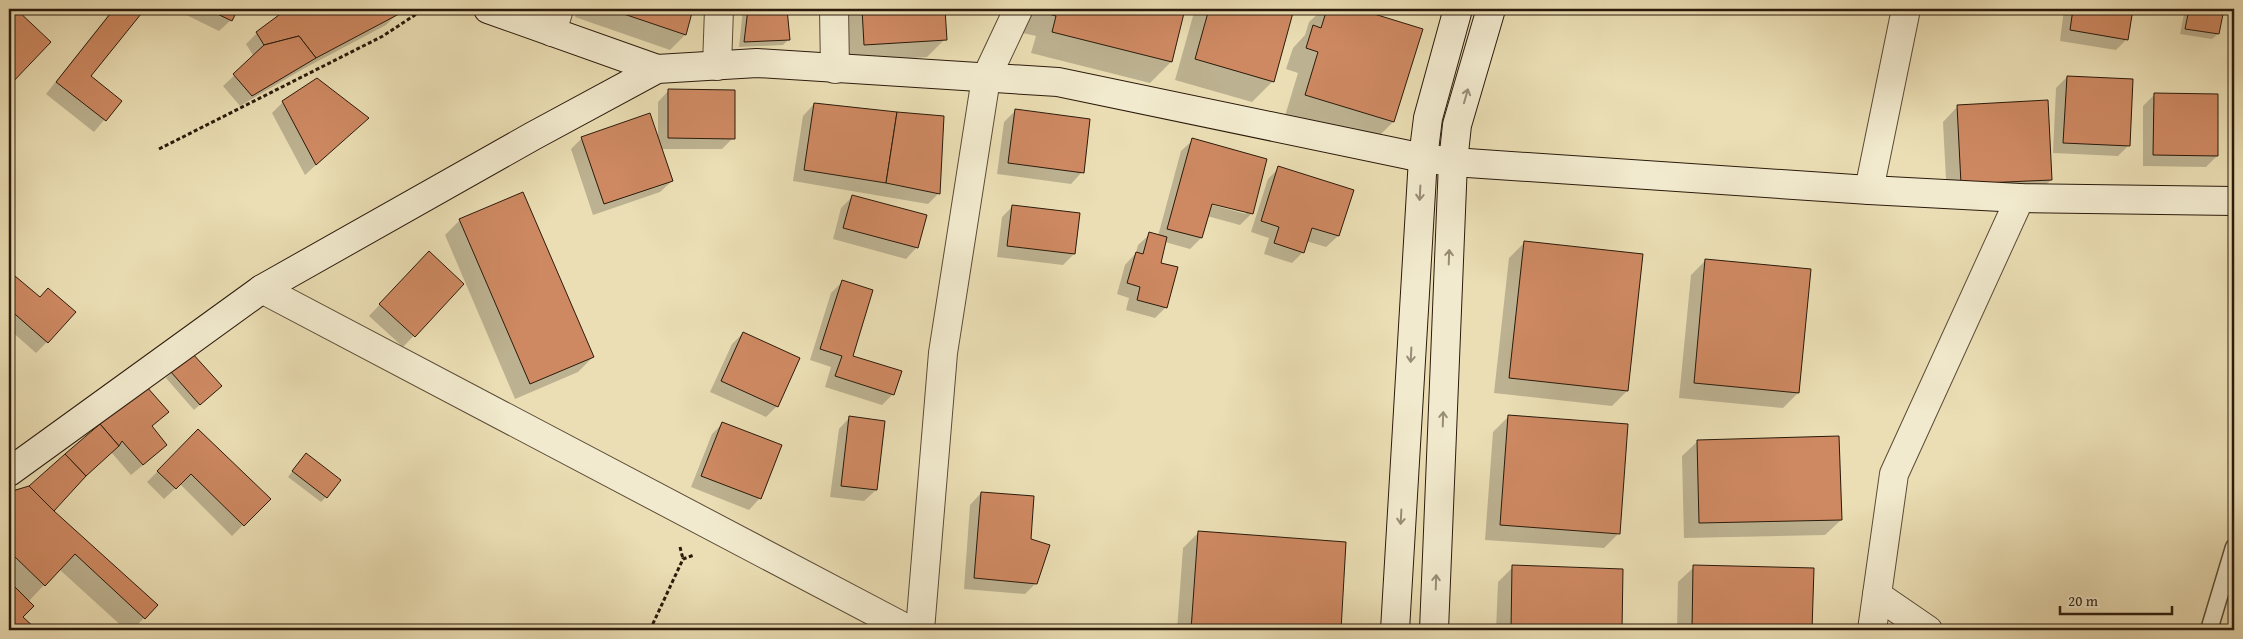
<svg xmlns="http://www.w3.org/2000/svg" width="2243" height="639" font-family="'Gentium Book Plus',serif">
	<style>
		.shadow { fill: #0003; fill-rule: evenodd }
		.building { fill: #ce8962; stroke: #2a1a0b }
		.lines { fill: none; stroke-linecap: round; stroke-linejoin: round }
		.lane-casing { stroke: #5a4b35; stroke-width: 19 }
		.street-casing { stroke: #5a4b35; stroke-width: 30 }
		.secondary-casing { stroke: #2a1a0b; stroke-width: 30 }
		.path { stroke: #2a1a0b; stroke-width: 3; stroke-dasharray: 4 2.5; stroke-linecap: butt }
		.lane { stroke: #f2eace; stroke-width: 16 }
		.street { stroke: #f2eace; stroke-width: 28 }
		.secondary { stroke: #f2eace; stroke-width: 28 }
		.oneway { stroke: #988c76 }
	</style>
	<rect width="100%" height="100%" fill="#ebdeb4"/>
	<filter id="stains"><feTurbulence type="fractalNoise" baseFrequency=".004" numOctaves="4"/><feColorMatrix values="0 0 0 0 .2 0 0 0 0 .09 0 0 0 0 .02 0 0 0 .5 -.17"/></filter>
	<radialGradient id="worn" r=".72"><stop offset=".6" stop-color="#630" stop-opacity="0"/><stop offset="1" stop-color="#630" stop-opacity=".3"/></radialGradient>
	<!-- shadow -->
	<g class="shadow">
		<path d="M9,9H22L18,12L49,42L9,84V12L10,10Z"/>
		<path d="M113,9H143L89,76L120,101L94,132L46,94Z"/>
		<path d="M174,9H236L231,20L219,31Z"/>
		<path d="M290,9H387L397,14L386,25L303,69L240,106L223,86L254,57L246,44L257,33Z"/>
		<path d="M578,9H692L685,35L670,50L575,17Z"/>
		<path d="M743,9H785L788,40L783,45L739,47Z"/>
		<path d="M843,9H944L945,39L927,57L846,62Z"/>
		<path d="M1019,9H1184L1171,62L1150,83L1031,53L1036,36L1014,31Z"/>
		<path d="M1195,9H1293L1273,81L1252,102L1175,80Z"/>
		<path d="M1323,9H1354L1422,30L1393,122L1372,143L1285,116L1298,73L1286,69L1293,48L1305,35L1309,22Z"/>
		<path d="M2064,9H2132L2127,39L2116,50L2060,41Z"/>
		<path d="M2185,9H2222L2218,34L2212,39L2180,34Z"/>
		<path d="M2067,77L2129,145L2118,156L2053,153L2056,88Z"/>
		<path d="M669,90L733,138L722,149H661L672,181L660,192L593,215L571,149L582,138L658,139V102Z"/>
		<path d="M2155,94L2217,156L2206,167L2143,166V106Z"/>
		<path d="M283,102L367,118L305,175L272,113Z"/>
		<path d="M814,104L939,193L928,204L793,181L803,116Z"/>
		<path d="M1958,106L2051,180L2035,195L1947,199L1943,122Z"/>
		<path d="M1015,111L1082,172L1071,184L997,174L1004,122Z"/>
		<path d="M1193,140L1251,214L1240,225L1207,216L1201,238L1190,249L1165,242L1159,264L1166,307L1155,318L1126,310L1129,298L1117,294L1125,265L1136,253L1138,245L1150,234L1158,236L1181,151ZM1206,201L1246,211V214L1205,203Z"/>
		<path d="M1279,168L1352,191L1338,236L1326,247L1306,241L1303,252L1292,263L1264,254L1269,238L1251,232L1268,179Z"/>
		<path d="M852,197L917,247L906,259L833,239L841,208Z"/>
		<path d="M1013,206L1074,254L1063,265L997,257L1002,217Z"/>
		<path d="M460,220L593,357L578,372L515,399L445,235Z"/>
		<path d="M1525,242L1627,391L1612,406L1494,393L1509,258Z"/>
		<path d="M1706,260L1798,393L1783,408L1679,398L1691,275Z"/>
		<path d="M418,264L463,284L403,347L369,316Z"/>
		<path d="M9,272L47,342L36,353L9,329Z"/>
		<path d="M842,282L851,357L893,394L882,405L825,387L831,367L810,360L831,293Z"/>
		<path d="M743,333L777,406L766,417L710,392L732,344Z"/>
		<path d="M172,372L215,392L194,410L166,378Z"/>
		<path d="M167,412L151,427L165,445L154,456L131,475L111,452L52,510L144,618L132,630H126L59,569L28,602L22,617L35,630H9V493L30,487Z"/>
		<path d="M850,417L876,490L864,501L830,497L839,429Z"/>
		<path d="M1508,417L1619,533L1604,548L1485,540L1493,432Z"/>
		<path d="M723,423L760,498L749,510L691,487L712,434Z"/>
		<path d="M198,431L269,499L232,536L180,484L164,499L147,482Z"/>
		<path d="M1698,441L1841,520L1825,535L1684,538L1682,456Z"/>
		<path d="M301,460L326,497L321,502L288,477Z"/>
		<path d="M981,493L1030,539L1036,583L1025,594L964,589L970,505Z"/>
		<path d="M1198,533L1345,543L1339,630H1177L1183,548Z"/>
		<path d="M1513,567L1622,570L1621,630H1496L1498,582Z"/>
		<path d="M1694,567L1812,570L1811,630H1677L1678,582Z"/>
	</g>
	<!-- building -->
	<g class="building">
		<path d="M10,9H16L51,42L9,86Z"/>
		<path d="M114,9H145L91,76L122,101L106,121L56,82Z"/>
		<path d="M207,9H238L232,21Z"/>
		<path d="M287,9H390L399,14L316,58L299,36L264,45L256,32Z"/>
		<path d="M609,9H693L686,35Z"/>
		<path d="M748,9H787L790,40L744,42Z"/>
		<path d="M862,9H945L947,40L864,45Z"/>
		<path d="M1034,9H1185L1172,62L1052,32L1056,16L1034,10Z"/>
		<path d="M1209,9H1294L1274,82L1195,59Z"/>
		<path d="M1327,9H1358L1423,29L1394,122L1305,95L1318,52L1306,48L1313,25L1321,28Z"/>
		<path d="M2073,9H2133L2128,40L2070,30Z"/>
		<path d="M2189,9H2224L2219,34L2185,29Z"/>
		<path d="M299,36L316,58L252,96L233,74L264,45Z"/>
		<path d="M2067,76L2133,79L2130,146L2063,143Z"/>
		<path d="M317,78L369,118L316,165L282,101Z"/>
		<path d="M668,89L735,90V139L668,138Z"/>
		<path d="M2154,93L2218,94V156L2153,155Z"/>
		<path d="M2048,100L2052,180L1961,184L1957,105Z"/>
		<path d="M814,103L897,112L886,183L804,170Z"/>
		<path d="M1015,109L1090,119L1084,173L1008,163Z"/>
		<path d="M897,112L944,116L940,194L886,183Z"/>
		<path d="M650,113L673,181L604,204L581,137Z"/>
		<path d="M1192,138L1267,159L1253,214L1212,204L1202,238L1167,229Z"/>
		<path d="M1278,166L1354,190L1339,236L1312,228L1304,253L1274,243L1279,227L1261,221Z"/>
		<path d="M523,192L594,357L530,384L459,219Z"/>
		<path d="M852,195L927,215L918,248L843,228Z"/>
		<path d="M1012,205L1080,213L1075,254L1007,246Z"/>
		<path d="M1149,232L1167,237L1161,263L1178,267L1167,308L1137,300L1140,287L1127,283L1136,252L1143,254Z"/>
		<path d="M1524,241L1643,254L1628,391L1509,378Z"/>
		<path d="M429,251L464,284L415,337L379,304Z"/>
		<path d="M1705,259L1811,269L1799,393L1694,383Z"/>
		<path d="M9,271L40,297L48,288L76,312L48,343L9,309Z"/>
		<path d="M842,280L873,290L853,356L902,371L894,395L835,376L842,356L820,349Z"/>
		<path d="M743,332L800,358L778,407L721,381Z"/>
		<path d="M192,353L222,386L200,405L171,372Z"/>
		<path d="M146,386L169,412L152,426L167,445L143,465L122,441L119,446L100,424Z"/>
		<path d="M1508,415L1628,424L1620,534L1500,525Z"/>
		<path d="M849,416L885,421L877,490L841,486Z"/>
		<path d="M722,422L782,445L761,499L701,476Z"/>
		<path d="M100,424L119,446L86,476L65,454Z"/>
		<path d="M198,429L271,499L244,526L191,474L176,489L157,471Z"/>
		<path d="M1839,436L1842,520L1699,523L1697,440Z"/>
		<path d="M306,453L341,480L327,498L292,471Z"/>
		<path d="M65,454L86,476L54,511L29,486Z"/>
		<path d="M29,486L54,511L158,605L145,619L75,554L45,586L12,554L9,557V492Z"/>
		<path d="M981,492L1034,496L1031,539L1050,545L1037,584L974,578Z"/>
		<path d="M1198,531L1346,542L1341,630H1191Z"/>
		<path d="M1512,565L1623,569L1622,630H1511Z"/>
		<path d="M1693,565L1814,568L1812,630H1692Z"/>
		<path d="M9,581L34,606L23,617L37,630H9Z"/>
	</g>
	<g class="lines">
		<defs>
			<path id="lane" d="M2209,630L2234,547"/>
			<g id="street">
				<path d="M834,9L835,69"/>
				<path d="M552,32L559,9"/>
				<path d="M717,66L719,9"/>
				<path d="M1869,190L1906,9"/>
				<path d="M262,289L909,630"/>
				<path d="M1877,595L1928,630"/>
				<path d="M920,630L943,353L986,78L1018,10L1017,9"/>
				<path d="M1872,630L1894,474L2020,198"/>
			</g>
			<g id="secondary">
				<path d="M488,9L657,69"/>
				<path d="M9,472L262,289L533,136L657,69L757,63L1058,82L1423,158L1453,162L1869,190L2020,198L2234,201"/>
				<path d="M1395,630L1423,158L1428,118L1458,9"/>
				<path d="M1434,630L1453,162L1457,125L1491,9"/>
			</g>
		</defs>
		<!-- lane casing -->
		<use href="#lane" class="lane-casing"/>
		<!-- street casing -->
		<use href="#street" class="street-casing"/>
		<!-- secondary casing -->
		<use href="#secondary" class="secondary-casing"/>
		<!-- path -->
		<g class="path">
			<path d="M159,149L383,36L424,9"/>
			<path d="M680,547L683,559"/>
			<path d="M650,630L683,559L694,555"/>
		</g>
		<!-- lane -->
		<use href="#lane" class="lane"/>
		<!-- street -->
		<use href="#street" class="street"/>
		<!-- secondary -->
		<use href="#secondary" class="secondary"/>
	</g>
	<!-- one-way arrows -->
	<defs><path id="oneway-shaft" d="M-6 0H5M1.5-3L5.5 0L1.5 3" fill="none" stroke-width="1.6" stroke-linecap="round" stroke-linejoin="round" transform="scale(1.25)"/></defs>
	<g class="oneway">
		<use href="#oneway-shaft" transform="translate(1466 96) rotate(-74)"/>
		<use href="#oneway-shaft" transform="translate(1420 193) rotate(93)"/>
		<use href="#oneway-shaft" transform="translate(1449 257) rotate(-88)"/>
		<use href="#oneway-shaft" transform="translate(1411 355) rotate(93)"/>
		<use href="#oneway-shaft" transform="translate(1443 419) rotate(-88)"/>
		<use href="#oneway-shaft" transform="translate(1401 517) rotate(93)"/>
		<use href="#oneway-shaft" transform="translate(1436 582) rotate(-88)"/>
	</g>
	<!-- margin -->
	<rect width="2243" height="639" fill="none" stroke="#ebdeb4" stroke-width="30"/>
	<rect x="10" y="10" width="2223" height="619" fill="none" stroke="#2a1a0b" stroke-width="2.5"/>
	<rect x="15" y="15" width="2213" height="609" fill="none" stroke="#2a1a0b"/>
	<!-- scale -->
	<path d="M2060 606v8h112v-8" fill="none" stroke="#2a1a0b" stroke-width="2.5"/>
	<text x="2068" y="606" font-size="15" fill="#2a1a0b" stroke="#f2eace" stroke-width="4" paint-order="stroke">20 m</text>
	<rect width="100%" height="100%" filter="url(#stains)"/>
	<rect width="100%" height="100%" fill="url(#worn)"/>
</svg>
